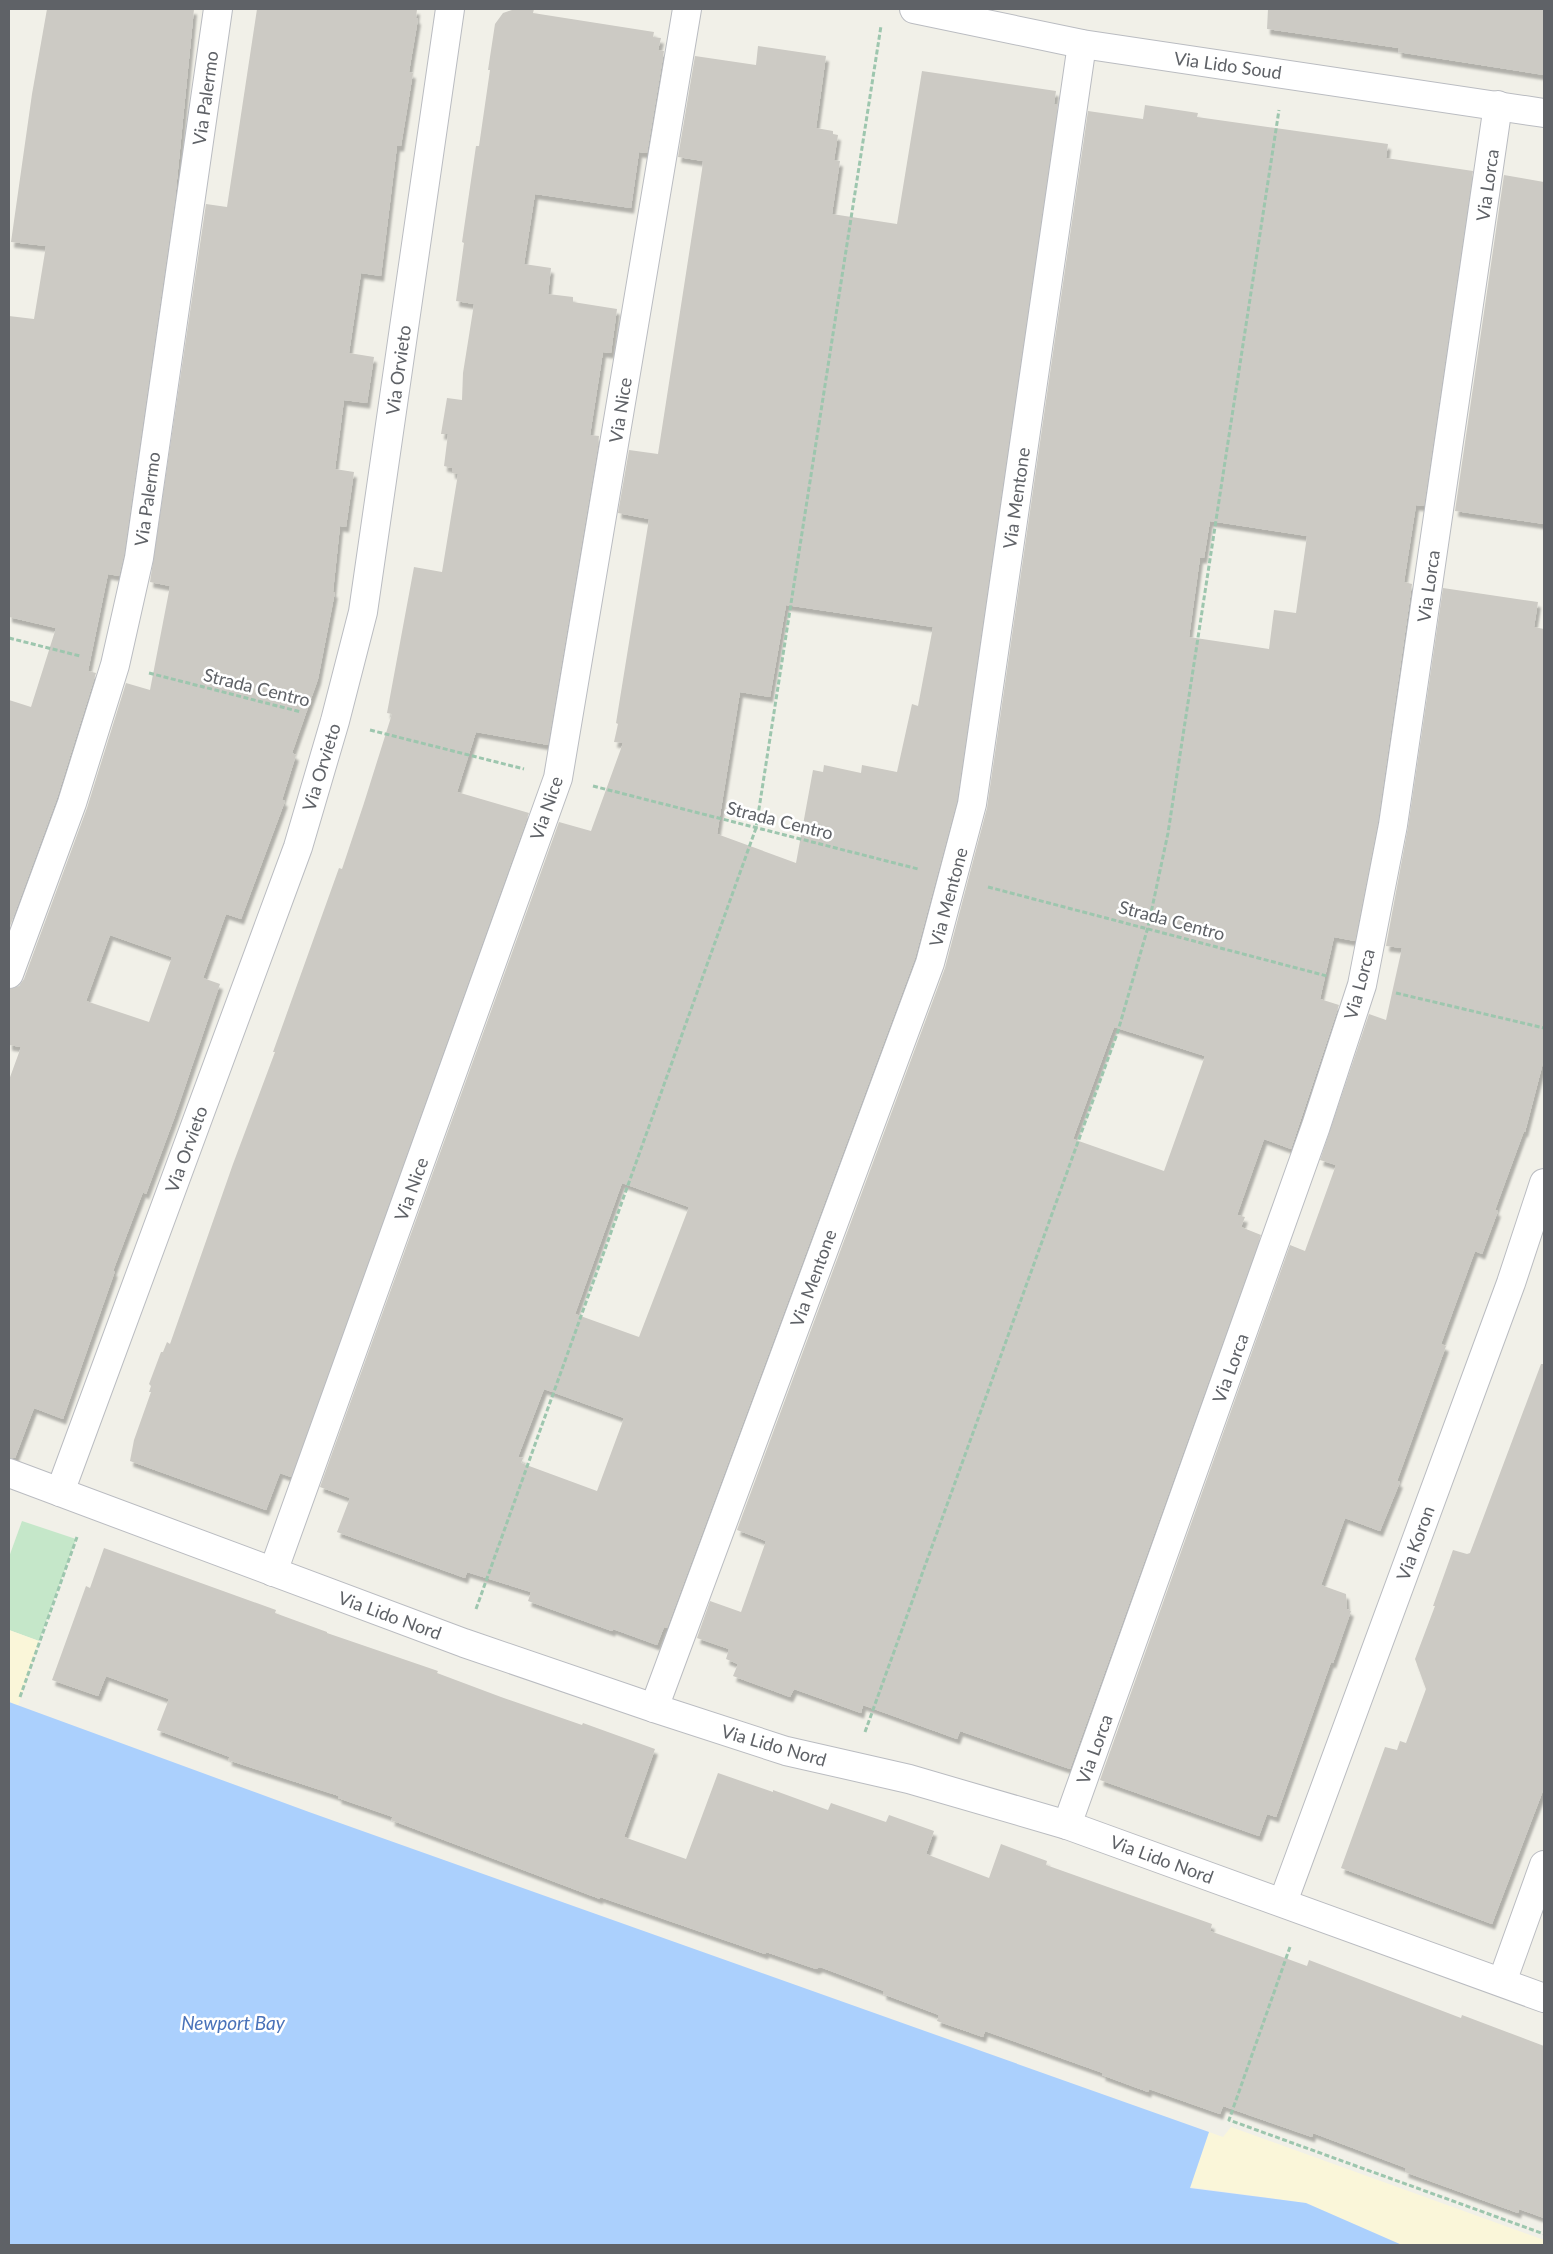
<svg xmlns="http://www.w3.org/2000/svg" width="1553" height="2254" font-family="Lato,sans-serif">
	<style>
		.green { fill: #c5e7c9 }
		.sand { fill: #faf6d9 }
		.water { fill: #abd0fd }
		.building { fill: #cccac4; fill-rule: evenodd; filter: url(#shadow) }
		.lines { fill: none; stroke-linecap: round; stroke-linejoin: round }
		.minor-casing { stroke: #babcc1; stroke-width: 30 }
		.tertiary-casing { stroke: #babcc1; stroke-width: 30 }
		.path { stroke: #9dc6ae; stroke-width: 3; stroke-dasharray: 5 2.5; stroke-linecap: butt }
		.minor { stroke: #fff; stroke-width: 28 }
		.tertiary { stroke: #fff; stroke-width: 28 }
		.labels { text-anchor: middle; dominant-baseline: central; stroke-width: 5; stroke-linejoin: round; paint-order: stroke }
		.street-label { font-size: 18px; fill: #5f6267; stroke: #fff }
		.water-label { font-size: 19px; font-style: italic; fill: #4972b9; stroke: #fff }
	</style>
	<defs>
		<filter id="shadow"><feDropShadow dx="3" dy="5.5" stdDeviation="1" flood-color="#0004"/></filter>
	</defs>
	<rect width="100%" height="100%" fill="#f1f0e8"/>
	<!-- green -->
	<path class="green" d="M22,1521L76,1539L39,1641L9,1630V1557Z"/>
	<!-- sand -->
	<g class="sand">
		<path d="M9,1630L39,1641L18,1706L9,1702Z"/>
		<path d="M1231,2127L1544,2240V2245H1402L1306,2203L1190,2187L1209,2132L1223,2137Z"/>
	</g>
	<!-- water -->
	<path class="water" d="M9,1702L309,1812L1209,2132L1190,2188L1306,2203L1402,2245H9Z"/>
	<!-- building -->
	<g class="building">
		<path d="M47,9H194L175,200L124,555L119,576L108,574L88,671L96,673L57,798L9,929V700L31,707L56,628L9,617V316L34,319L46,246L11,242L32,94Z"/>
		<path d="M257,9H417L416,18L418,19L409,72L413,73L401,146H397L381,276L361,273L349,353L374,357L367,403L344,400L335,469L354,472L346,527L340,526L333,592H335L318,679L292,753L296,755L282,800L285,801L241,919L226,914L203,978L220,984L175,1116L146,1194L143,1192L113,1271H115L63,1419L34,1408L15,1458H9V1080L21,1047L9,1045V989L19,986L24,979L87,808L126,683L150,690L170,586L150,582L206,204L227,207ZM110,935L172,957L149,1022L86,1001Z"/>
		<path d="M515,9H534L533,13L654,32L653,37L661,38L658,50L664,51L647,153L639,152L631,208L535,194L524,264L551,268L548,294L573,297V302L617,309L611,353L603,352L590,435L599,436L598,446L548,745L476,732L457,792L529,813L291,1477L280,1473L266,1510L130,1461L134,1440L151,1392H149L151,1386L149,1384L161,1352H163L167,1342L170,1344L233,1164L275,1052H273L339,868L342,869L364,803L392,714L387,713L414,567L442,572L458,474L452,473V468L444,466L448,434H441L447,398L462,400L463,373L474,304L456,301L464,243L462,242L476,146H479L490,70H488L495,24L503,13Z"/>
		<path d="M1268,9H1544V75L1398,52L1399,48L1267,29Z"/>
		<path d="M758,46L826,56L816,128L833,131V134L838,135L834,160L840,161L832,214L897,224L922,71L1056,91L1054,104H1058L957,801L915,958L667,1628L664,1627L657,1645L613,1629L612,1631L528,1601L531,1592L467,1572L465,1578L337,1532L350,1498L320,1487L559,822L591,831L623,743L614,742L618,724L616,723L649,519L618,513L629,450L658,454L702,170L703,161L678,157L695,56L756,65ZM786,605L933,627L918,706L912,704L897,772L862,765L861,773L824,765L823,772L813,770L796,863L717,834L740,692L770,697ZM622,1183L689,1207L639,1337L575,1314ZM544,1389L624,1418L597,1491L521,1463L523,1458L518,1457Z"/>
		<path d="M1145,105L1198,113L1197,117L1388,144L1386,158L1473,171L1424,506L1416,505L1404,582L1412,584L1378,822L1355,941L1334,937L1320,999L1339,1005L1291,1149L1264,1139L1237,1215L1245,1217L1241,1227L1261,1235L1070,1769L960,1731L957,1739L863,1705L861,1713L794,1689L790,1697L733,1676L738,1664L726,1659L729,1649L697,1638L710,1601L741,1612L766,1541L737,1530L945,968L987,808L1088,111L1143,119ZM1210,521L1307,536L1296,613L1274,610L1269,649L1189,637L1200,558H1204ZM1114,1027L1205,1056L1164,1171L1073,1139Z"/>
		<path d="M1504,175L1544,182V524L1455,511Z"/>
		<path d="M1443,588L1538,602L1534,627L1544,629V1059L1525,1132L1524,1131L1495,1210L1498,1211L1482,1254L1475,1251L1441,1344L1446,1346L1397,1481L1400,1482L1380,1531L1345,1518L1321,1585L1346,1594L1347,1609L1351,1611L1333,1663L1331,1662L1276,1817L1267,1814L1259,1836L1100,1780L1290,1245L1305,1251L1336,1165L1320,1160L1369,1014L1386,1020L1402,948L1386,946L1408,827Z"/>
		<path d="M1541,1364H1544V1788L1492,1924L1341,1868L1385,1747L1397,1750L1400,1741L1406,1743L1426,1689L1415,1659L1435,1606H1433L1453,1550L1467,1554L1470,1553Z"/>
		<path d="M104,1548L276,1610L275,1613L327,1632V1633L438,1671L437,1673L501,1697L582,1725L583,1723L655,1749L624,1837L686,1859L718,1773L773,1792V1790L828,1810L831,1803L886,1822L889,1815L934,1831L926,1854L989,1878L1001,1844L1047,1861L1046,1865L1212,1924L1210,1931L1307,1966L1309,1960L1461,2018L1462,2015L1544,2046V2218L1519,2209L1518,2213L1405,2172L1406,2168L1313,2133L1312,2137L1223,2106L1220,2114L1149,2089L1148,2092L1102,2075L1103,2073L985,2031L983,2037L937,2021L939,2015L883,1994L884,1991L820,1967L816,1969L766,1952L765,1954L600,1897V1899L391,1820L393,1817L338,1798L339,1796L228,1760L230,1757L157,1730L169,1699L106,1676L98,1696L52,1680L86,1586L90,1588Z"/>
	</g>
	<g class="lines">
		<defs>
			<g id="minor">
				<path d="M9,974L72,803L115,665L139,558L218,9"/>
				<path d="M60,1492L298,847L335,721L363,612L450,9"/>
				<path d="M273,1572L558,778L687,9"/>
				<path d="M654,1708L930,963L972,804L1082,44"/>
				<path d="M1067,1825L1316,1126L1362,985L1393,825L1498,105"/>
				<path d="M1283,1902L1511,1283L1544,1183"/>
				<path d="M1502,1982L1544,1865"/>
			</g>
			<g id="tertiary">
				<path d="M914,9L1082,44L1544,113"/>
				<path d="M9,1473L464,1643L654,1708L786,1751L909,1779L1067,1825L1544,1998"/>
			</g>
		</defs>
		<!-- minor casing -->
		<use href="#minor" class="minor-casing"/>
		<!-- tertiary casing -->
		<use href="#tertiary" class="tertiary-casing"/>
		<!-- path -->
		<g class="path">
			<path d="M9,638L80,656"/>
			<path d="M149,673L301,712"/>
			<path d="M370,730L524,769"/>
			<path d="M593,786L918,869"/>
			<path d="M988,887L1327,976"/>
			<path d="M1396,993L1544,1028"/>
			<path d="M476,1609L756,828L881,26"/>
			<path d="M20,1697L77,1537"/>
			<path d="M865,1732L1118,1031L1148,927L1168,833L1279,110"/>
			<path d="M1290,1947L1229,2120L1544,2234"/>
		</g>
		<!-- minor -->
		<use href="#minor" class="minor"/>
		<!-- tertiary -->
		<use href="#tertiary" class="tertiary"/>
	</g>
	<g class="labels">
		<!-- street labels -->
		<g class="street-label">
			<text transform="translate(1228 65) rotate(8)">Via Lido Soud</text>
			<text transform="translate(205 98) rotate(-82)">Via Palermo</text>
			<text transform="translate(1487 185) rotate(-82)">Via Lorca</text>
			<text transform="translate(398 370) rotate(-82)">Via Orvieto</text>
			<text transform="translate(620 410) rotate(-81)">Via Nice</text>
			<text transform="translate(1016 498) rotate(-82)">Via Mentone</text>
			<text transform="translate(147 499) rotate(-82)">Via Palermo</text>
			<text transform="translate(1428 586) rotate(-82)">Via Lorca</text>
			<text transform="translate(257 687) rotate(14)">Strada Centro</text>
			<text transform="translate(321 767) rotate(-73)">Via Orvieto</text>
			<text transform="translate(546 808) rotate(-71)">Via Nice</text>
			<text transform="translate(780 820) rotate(14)">Strada Centro</text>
			<text transform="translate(948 897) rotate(-75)">Via Mentone</text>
			<text transform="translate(1172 920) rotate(15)">Strada Centro</text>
			<text transform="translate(1359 984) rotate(-75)">Via Lorca</text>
			<text transform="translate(186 1149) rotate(-70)">Via Orvieto</text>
			<text transform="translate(411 1189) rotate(-70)">Via Nice</text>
			<text transform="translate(813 1278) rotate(-70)">Via Mentone</text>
			<text transform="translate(1230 1368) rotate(-70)">Via Lorca</text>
			<text transform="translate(1415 1543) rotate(-70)">Via Koron</text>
			<text transform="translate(390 1615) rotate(20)">Via Lido Nord</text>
			<text transform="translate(774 1745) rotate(16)">Via Lido Nord</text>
			<text transform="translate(1094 1749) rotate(-70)">Via Lorca</text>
			<text transform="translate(1162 1859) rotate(20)">Via Lido Nord</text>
		</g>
		<!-- water labels -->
		<g class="water-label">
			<text x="233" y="2022">Newport Bay</text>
		</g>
	</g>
	<!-- border -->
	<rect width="1553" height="2254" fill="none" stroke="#5f6267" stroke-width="20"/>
</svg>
